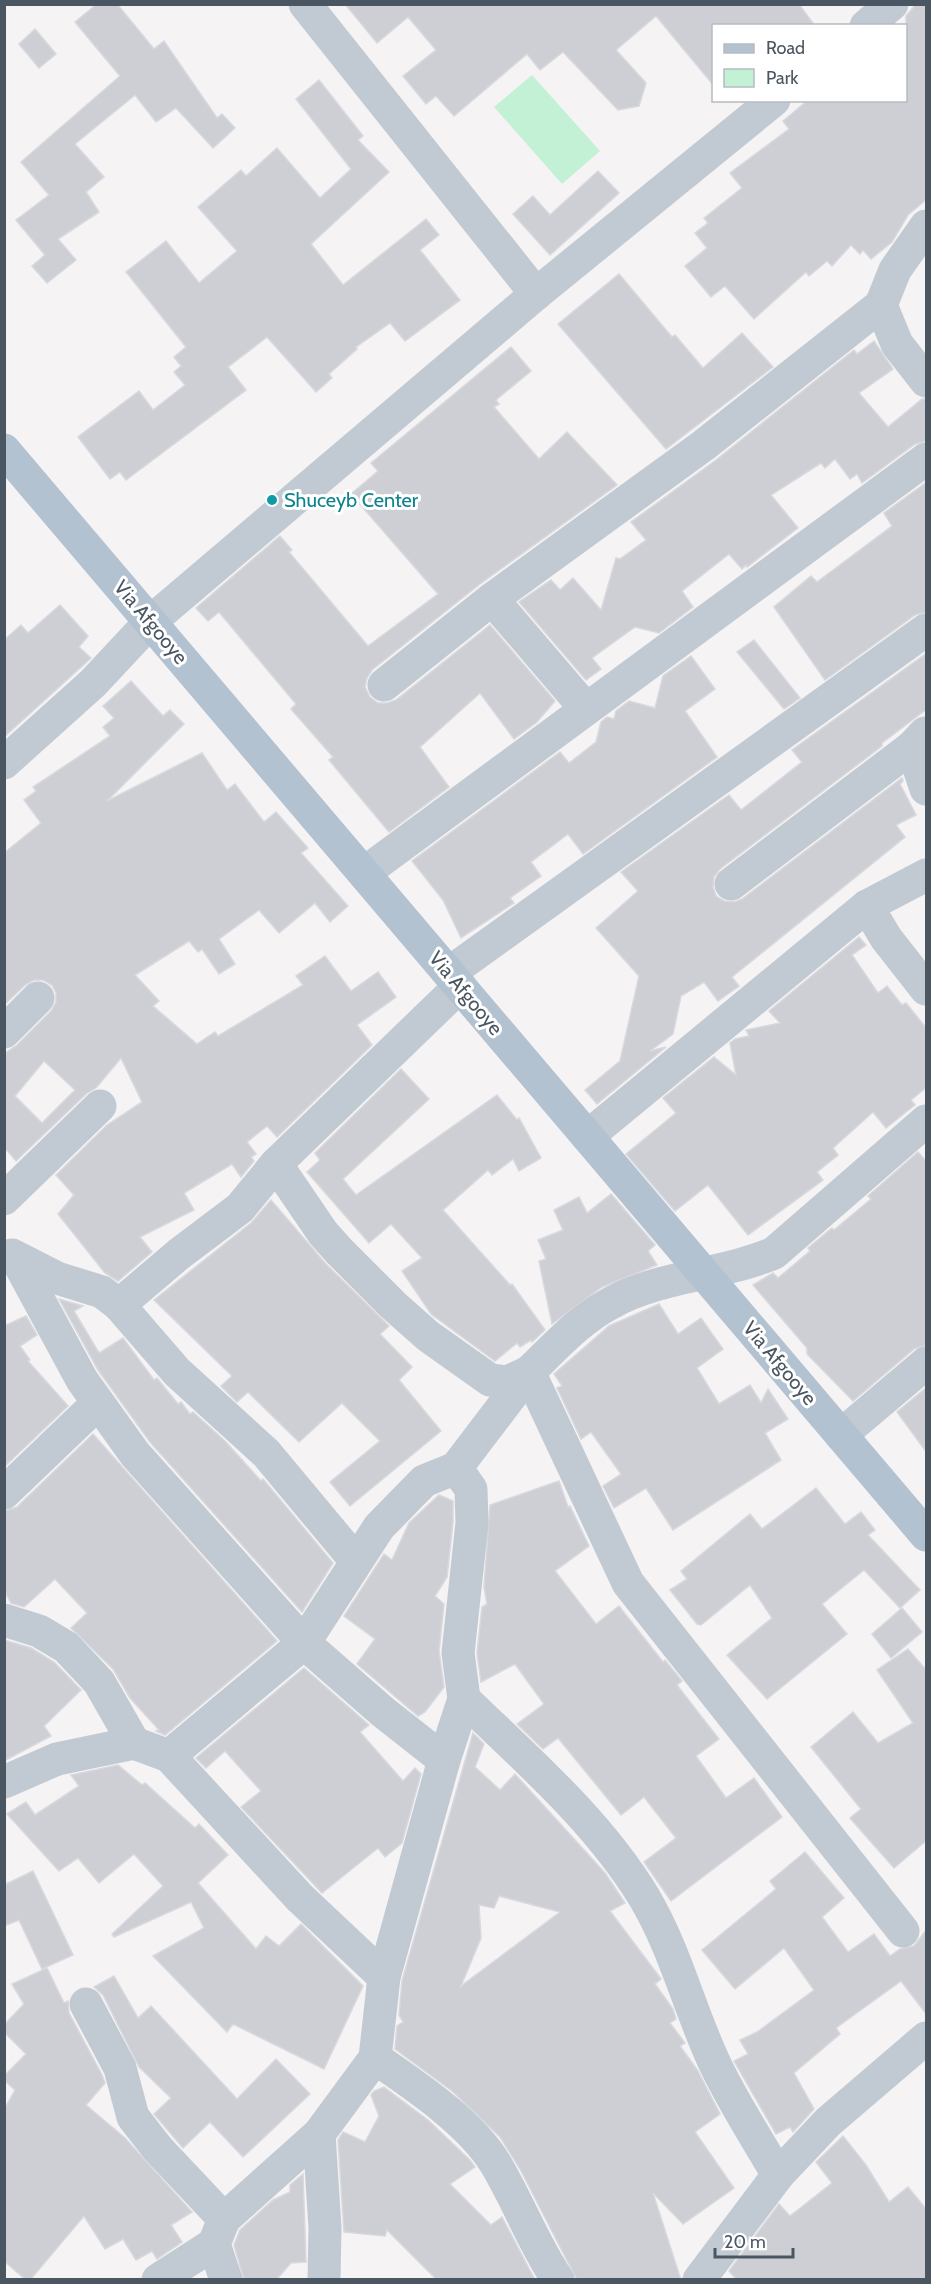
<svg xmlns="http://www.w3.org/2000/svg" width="931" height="2284" font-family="Cabin,sans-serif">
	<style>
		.green { fill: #c3f1d5 }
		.building { fill: #cdcfd5; stroke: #d7d9de; stroke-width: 1.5; fill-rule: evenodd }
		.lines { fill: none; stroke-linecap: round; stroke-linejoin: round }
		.minor { stroke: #c1cad2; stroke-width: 33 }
		.major { stroke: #b3c2d1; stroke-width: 33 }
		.culture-dot { fill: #0f9aa8; stroke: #fff; stroke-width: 2 }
		.labels { text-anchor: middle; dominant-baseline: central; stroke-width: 6; stroke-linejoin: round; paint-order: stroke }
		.culture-label { font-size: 20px; fill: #0d838f; stroke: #fff; text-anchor: start }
		.street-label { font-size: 20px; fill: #4a5661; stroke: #fff }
	</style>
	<rect width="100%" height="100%" fill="#f5f3f3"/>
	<!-- green -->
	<path class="green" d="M532,75L600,151L562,184L494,107Z"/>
	<!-- building -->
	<g class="building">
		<path d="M97,4H117L154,49L164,41L217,118L222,114L235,128L213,148L176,108L156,122L135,95L75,144L104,177L86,192L99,212L58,239L76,260L47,283L32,266L45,255L16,220L49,195L21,162L120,76L75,22Z"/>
		<path d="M345,4H799L815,26H714V86L656,16L616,50L646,83L639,106L618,110L563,52L540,70L527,54L454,116L436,96L426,104L403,76L436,50L408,17L377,43Z"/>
		<path d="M916,4H927V199L908,215L892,242L871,259L863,250L860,254L851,245L832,266L827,261L809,276L806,272L754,319L725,286L711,297L685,266L707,248L695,233L708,223L704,218L742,188L730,173L789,129L783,121L808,100H906V16Z"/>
		<path d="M35,29L56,54L39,68L19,44Z"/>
		<path d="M319,80L363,136L358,140L389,172L311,244L343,285L426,219L439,235L420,250L460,300L405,341L390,323L356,347L357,349L329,374L332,378L316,392L267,337L228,367L246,390L126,480L120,472L110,479L78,437L139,391L153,410L185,385L174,372L181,366L174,357L186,347L126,272L166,241L199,283L237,251L198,207L241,170L246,176L277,148L320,198L351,169L296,99Z"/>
		<path d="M598,171L619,193L550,255L513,214L533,196L550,215Z"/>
		<path d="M619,274L672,337L675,335L703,368L742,333L773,367L666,449L558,324Z"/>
		<path d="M874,341L893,369L859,393L888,427L922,399H927V441L915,444L862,483L857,474L850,479L835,459L825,468L821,463L771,495L798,528L747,567L746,565L742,569L729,554L682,591L693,607L659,633L635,627L592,658L601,669L586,680L519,602L551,580L560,590L573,578L601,610L616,558L620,559L646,540L631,522L716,460L854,350L857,354Z"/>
		<path d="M511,347L531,371L496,400L499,404L494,407L539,459L567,432L617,485L480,584L372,670L367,678L365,687L370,697L378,703H387L396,700L490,625L555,701L537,722L514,739L480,693L420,747L449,787L389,832L329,760L333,757L291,709L296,704L219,612L208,621L196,608L280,536L292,550L289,552L368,646L438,594L351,494L378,471L371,463Z"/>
		<path d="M927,482V612L915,615L825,680L774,607L811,576L817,582L892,526L884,513Z"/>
		<path d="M60,605L88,636L79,647L91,658L4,737V640L21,625L28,633Z"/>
		<path d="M754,640L800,698L784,709L737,652Z"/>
		<path d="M927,653V709L882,743V746L720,869L714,877L713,887L716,896L724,901L734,902L742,899L902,778L903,781L900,784L916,815L896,825L905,837L732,977L739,986L718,1001L704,982L681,996L673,1034L650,1051L666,1047L597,1104L585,1090L620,1061L639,976L596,928L638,891L621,872L729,795L741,810L802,762L792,750Z"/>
		<path d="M691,656L715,689L685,711L717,757L583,854L568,834L531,862L541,876L510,898L514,903L461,938L443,900L412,861L560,752L569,763L596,742L601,722L607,717L614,719L616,711L629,701L655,708L663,676Z"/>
		<path d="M131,681L163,716L170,710L184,724L107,801L202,753L227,790L235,784L264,822L276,812L308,848L301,853L348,906L330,922L315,903L279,933L259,910L219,939L235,964L219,974L202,949L198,952L189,941L135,975L159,1001L153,1006L197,1044L215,1032L218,1036L303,985L296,976L325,956L351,991L378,972L396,997L357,1025L372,1045L277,1137L267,1126L247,1142L256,1154L251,1157L254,1161L241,1177L232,1164L184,1193L194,1210L140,1237L152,1252L118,1281L105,1273L58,1214L74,1195L56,1175L107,1125L142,1102L121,1058L96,1088L87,1093L16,1161L4,1147V1054L17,1045L51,1011L56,1002V993L52,985L43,980H34L25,985L4,1005V853L41,823L24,800L36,791L33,787L110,736L103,727L114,718L103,706ZM44,1061L75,1090L42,1123L15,1096Z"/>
		<path d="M859,937L866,945L852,955L878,993L887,986L902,1005L906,1003L927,1029V1087L911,1100L915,1105L886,1128L873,1112L833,1148L838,1155L817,1172L823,1180L748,1235L708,1185L675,1211L626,1154L676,1113L663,1098L714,1057L736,1075L730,1043L735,1039L749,1036L746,1030L780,1023L769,1011Z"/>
		<path d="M401,1069L429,1099L343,1179L356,1195L497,1095L517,1120L519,1118L541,1158L519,1171L513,1159L492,1175L488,1170L443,1210L510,1285L512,1284L545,1330L532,1342L531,1340L520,1347L517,1343L495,1361L431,1314L402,1271L422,1258L391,1224L369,1243L307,1172L320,1160L315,1153Z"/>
		<path d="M918,1152L927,1162V1345L914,1349L853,1401L807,1354V1348L753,1285L773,1273L778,1278L810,1251L808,1248L832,1228L834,1230L871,1199L868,1196Z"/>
		<path d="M611,1194L655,1245L648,1251L657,1265L602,1287L552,1324L539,1261L546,1259L538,1240L563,1230L554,1210L579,1197L587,1213Z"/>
		<path d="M271,1200L326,1264L389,1326L380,1334L412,1367L399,1380L441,1431L350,1506L330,1482L380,1441L342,1403L299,1442L248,1392L237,1402L221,1386L232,1376L154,1300L251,1223Z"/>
		<path d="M59,1299L83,1306L74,1311L99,1353L123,1338L154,1380L157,1378L178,1404L181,1402L190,1414L193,1412L225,1441L261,1481L263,1479L333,1563L302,1612L150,1442L98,1370Z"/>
		<path d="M659,1304L678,1334L701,1318L723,1349L697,1368L719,1404L750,1385L761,1403L768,1389L788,1419L765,1433L781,1460L673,1530L646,1488L614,1508L603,1486L621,1474L591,1432L581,1439L557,1388L562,1386L554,1374L609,1326Z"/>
		<path d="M26,1316L37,1335L20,1346L30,1360L28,1361L68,1406L4,1467V1326Z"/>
		<path d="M927,1387V1453L897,1412Z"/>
		<path d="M93,1434L277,1641L165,1735L156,1731L159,1730L130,1698L113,1669L71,1628L87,1613L55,1579L24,1607L11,1603L4,1590V1511L17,1507Z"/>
		<path d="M559,1481L568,1507L570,1506L589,1546L555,1571L596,1624L619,1606L663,1662L665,1660L682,1681L677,1685L719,1739L696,1756L726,1798L754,1778L782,1817L671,1901L644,1862L676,1838L644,1797L621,1815L558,1738L543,1749L517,1724L544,1704L515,1664L481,1682L477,1653L482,1607L487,1604L484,1587L490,1505Z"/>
		<path d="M816,1488L845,1524L861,1512L875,1530L868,1535L920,1590L900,1608L864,1570L822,1604L847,1634L767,1699L727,1655L772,1618L750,1585L701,1625L697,1624L670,1590L687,1579L681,1571L750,1514L762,1529Z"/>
		<path d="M439,1495L453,1501V1522L447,1577L435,1596L444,1604L439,1651L444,1687L425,1712L418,1716L357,1664L375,1639L344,1616L384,1554L392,1560L409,1523Z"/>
		<path d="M902,1608L922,1632L891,1658L872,1634Z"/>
		<path d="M4,1640L31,1648L54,1662L81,1690L44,1726L51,1736L4,1761Z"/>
		<path d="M908,1649L927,1671V1840L894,1868L850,1818L861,1809L811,1747L853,1712L878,1743L913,1723L877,1670Z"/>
		<path d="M304,1668L369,1725L360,1732L403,1781L415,1768L421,1774L402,1843L385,1857L378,1848L322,1893L241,1807L261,1791L225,1751L206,1768L196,1758Z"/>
		<path d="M473,1733L484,1744L475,1767L500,1790L515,1774L605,1873L625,1903L610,1911L661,1979L655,1984L673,2009L676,2019L670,2023L685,2043L680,2046L698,2071L720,2114L695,2132L734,2188L683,2224L653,2193L681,2280H577L520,2169L500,2137L452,2091L395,2049L397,2026L403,2022L399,2015L402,1981ZM499,1896L560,1912L461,1986L481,1938L479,1905L494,1908Z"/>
		<path d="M118,1765L142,1785L145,1783L195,1828L199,1824L228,1855L198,1883L256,1949L266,1936L279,1946L301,1924L363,1986L324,2069L233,2024L227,2032L153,1956L204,1928L191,1902L114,1937L112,1934L163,1886L134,1854L99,1883L78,1858L59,1871L7,1814L26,1802L35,1815L79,1786L71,1775Z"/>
		<path d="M805,1852L844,1898L822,1917L848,1952L874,1934L890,1956L900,1949L914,1946L927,1929V2015L901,1981L836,2028L840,2034L794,2073L814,2109L793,2132L790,2127L776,2134L734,2061L748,2054L740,2040L757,2032L814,1990L784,1948L735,1989L702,1950L776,1889L770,1881Z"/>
		<path d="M33,1871L73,1955L42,1969L19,1920L4,1926V1885Z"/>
		<path d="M47,1968L64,2003L68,2001L69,2013L102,2075L105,2083L86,2105L125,2138L192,2212L171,2225L182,2242L157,2259L152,2251L136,2260L123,2239L105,2249L84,2216L30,2280H26L4,2261V2110L15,2090L4,2080V2076L26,2054L4,2032V2025L24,2004L12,1984Z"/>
		<path d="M114,1976L138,2018L151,2006L237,2099L276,2059L310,2094L243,2157L210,2122L183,2148L154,2114L171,2098L139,2067L103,1995L94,1987Z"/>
		<path d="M384,2087L428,2120L470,2160L475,2167L450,2184L491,2225L502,2217L535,2280H437L387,2230L385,2236L344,2232L338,2140L343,2132L365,2142L379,2116L371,2095L374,2091Z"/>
		<path d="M843,2136L866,2165L889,2202L908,2187L927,2210V2280H737L729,2271L779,2204L790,2216L832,2183L816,2162Z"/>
		<path d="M303,2174L306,2262L291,2263L276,2280H244L234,2245L240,2230L273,2200L290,2192V2185Z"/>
	</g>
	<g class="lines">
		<!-- minor -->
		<g class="minor">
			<path d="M305,4L536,294"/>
			<path d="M866,26L892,4"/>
			<path d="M926,226L895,270L881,305L897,344L926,381"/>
			<path d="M492,599L586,709"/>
			<path d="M384,685L492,599L704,445L881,305"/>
			<path d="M925,733L912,747L926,789"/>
			<path d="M4,763L93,683L150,622L536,294L774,100"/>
			<path d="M364,873L926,459"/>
			<path d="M731,884L912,747"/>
			<path d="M867,906L886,938L926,989"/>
			<path d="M449,973L926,630"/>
			<path d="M4,1032L38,998"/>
			<path d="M588,1136L867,906L926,875"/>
			<path d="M276,1164L460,986"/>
			<path d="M4,1199L100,1106"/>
			<path d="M12,1255L57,1278L102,1292L119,1305L177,1372L266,1453L356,1561"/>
			<path d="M16,1258L82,1380L135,1454L304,1643L383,1712L444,1760"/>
			<path d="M119,1305L179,1254L240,1208L276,1164L323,1233L339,1251L393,1305L428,1336L490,1380L507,1382L529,1372"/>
			<path d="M841,1435L926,1363"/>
			<path d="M4,1493L98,1403"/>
			<path d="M4,1620L39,1631L66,1647L99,1682L134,1743L169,1756"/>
			<path d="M464,1699C527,1760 598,1821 644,1897C676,1951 689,2009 715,2064C733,2102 757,2139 778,2175L699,2280"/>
			<path d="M4,1782L57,1759L134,1743"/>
			<path d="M903,1931L628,1583L529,1372C555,1347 579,1320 611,1303C659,1276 722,1275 774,1253L926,1121"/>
			<path d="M384,1977L300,1898L169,1756L304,1643L379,1527L424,1481L456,1468"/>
			<path d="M86,2004L120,2068L133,2117L158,2149L224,2219"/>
			<path d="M375,2058C414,2085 470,2122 495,2163C518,2201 533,2243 558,2280"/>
			<path d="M319,2134L325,2228L324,2280"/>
			<path d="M778,2175L828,2122L926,2038"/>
			<path d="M158,2280L214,2244"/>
			<path d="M226,2280L214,2244L224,2219L319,2134L375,2058L384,1977L444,1760L464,1699L458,1653L472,1523L471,1489L456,1468L529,1372"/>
		</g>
		<!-- major -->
		<path class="major" d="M4,450L926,1535"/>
	</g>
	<!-- markers -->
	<circle class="culture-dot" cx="272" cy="500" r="6"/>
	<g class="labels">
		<!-- culture labels -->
		<g class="culture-label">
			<text x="284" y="500">Shuceyb Center</text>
		</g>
		<!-- street labels -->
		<g class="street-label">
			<text transform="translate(151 622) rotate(50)">Via Afgooye</text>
			<text transform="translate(466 993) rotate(50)">Via Afgooye</text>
			<text transform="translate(780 1363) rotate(50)">Via Afgooye</text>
		</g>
	</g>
	<!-- border -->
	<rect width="931" height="2284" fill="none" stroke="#4a5661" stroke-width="12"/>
	<!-- legend -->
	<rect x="712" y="24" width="195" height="78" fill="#ffffff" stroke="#b7bbc0" stroke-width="1.5"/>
	<rect x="724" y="44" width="30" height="9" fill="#b3c2d1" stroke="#b7bbc0" stroke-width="1.5"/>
	<text x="766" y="54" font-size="18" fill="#4a5661">Road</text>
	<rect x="724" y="69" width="30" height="18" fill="#c3f1d5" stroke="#b7bbc0" stroke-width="1.5"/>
	<text x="766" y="84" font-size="18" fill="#4a5661">Park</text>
	<!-- scale -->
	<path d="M715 2248v9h78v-9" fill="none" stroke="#4a5661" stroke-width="3"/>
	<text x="724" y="2248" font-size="18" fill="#4a5661" stroke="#ffffff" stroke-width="4.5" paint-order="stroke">20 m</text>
</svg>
